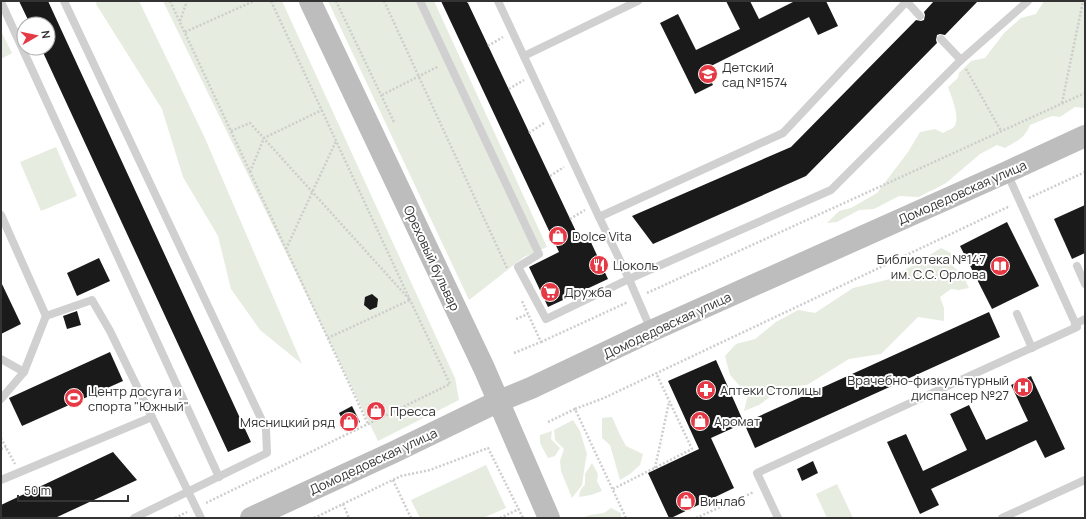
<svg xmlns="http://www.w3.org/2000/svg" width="1086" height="519" font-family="Manrope,sans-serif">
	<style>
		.green { fill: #e6ecdf }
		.building { fill: #1a1a1a }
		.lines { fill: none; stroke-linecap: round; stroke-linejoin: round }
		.path { stroke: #cdcdcd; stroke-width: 2.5; stroke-dasharray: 2 2; stroke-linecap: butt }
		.lane { stroke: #d0d0d0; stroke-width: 8 }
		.secondary { stroke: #bdbdbd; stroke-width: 22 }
		.labels { text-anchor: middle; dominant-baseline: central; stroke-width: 4; stroke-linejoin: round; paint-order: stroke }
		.poi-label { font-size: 13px; fill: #333; stroke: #fff; text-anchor: start }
		.street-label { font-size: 13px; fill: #333; stroke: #fff }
	</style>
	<rect width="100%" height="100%" fill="#fff"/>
	<!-- green -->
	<g class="green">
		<path d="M97,1H139L204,136L302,364L260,330L231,289L218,236L183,177L162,109L96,4Z"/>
		<path d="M163,1H282L455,378L459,400L378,441Z"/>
		<path d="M328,1H434L547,247L524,257L469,300Z"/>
		<path d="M1044,1H1085V108L1075,107L1060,117L1052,116L1030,125C1025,138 1017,141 1005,148L997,145L980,154L946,183L933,190L928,192L919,197L899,196L874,209L859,210L837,222L827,223L839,211L851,208L877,193L908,152L920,132L935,129L943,133C946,131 952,129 954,127C961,118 951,96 948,87L958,78L959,73L971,61L985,58L1004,33L1021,18L1036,14Z"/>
		<path d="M1,31L12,53L1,59Z"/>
		<path d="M56,147L77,196L41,211L20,162Z"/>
		<path d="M941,248L951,253L952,265L964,277L969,288L959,290L951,289L940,297L944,308V321L918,317L881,354L849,359L807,385L784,387L759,405L744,411L748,395L730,375L725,356L736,344L755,339L776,322L798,310L815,313L853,288L890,279Z"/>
		<path d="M612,417L620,435L626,446L643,454L640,465L630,474L620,480L610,445L602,438V418Z"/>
		<path d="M573,420L580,431L587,454L585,464L582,485L572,498L561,471L560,461L564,449L555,440L554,430Z"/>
		<path d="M552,431L551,439L560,448L555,456L548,458L540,443V435Z"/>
		<path d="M592,463L598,474L597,481L602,491L591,495L579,497L580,491L585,484V474Z"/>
		<path d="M486,465L506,508L483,518H420L411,500Z"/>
		<path d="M837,484L853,518H827L816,494Z"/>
		<path d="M611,508L621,513V518H582L590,515L604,513Z"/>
	</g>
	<!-- building -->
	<g class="building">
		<path d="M19,1H48L251,442L228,452L41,48H48V24H30Z"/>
		<path d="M441,1H467L581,242L589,238L608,279L548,307L529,267L559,252Z"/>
		<path d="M726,1H750L759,19L795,1H826L838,26L818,35L809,17L705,69L713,85L695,94L660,23L678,14L696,50L740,29Z"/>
		<path d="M934,1H978L945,35L940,34L937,35L936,40L937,43L806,176L653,244L632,216L791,147L916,20L921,21L924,20L925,15L924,12Z"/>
		<path d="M1085,205V253L1072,259L1054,219Z"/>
		<path d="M1007,222L1039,286L992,309L960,246Z"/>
		<path d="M99,258L110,281L77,296L67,273Z"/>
		<path d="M1,282L21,324L1,334Z"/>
		<path d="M372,294L378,299L377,307L370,310L364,305L365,297Z"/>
		<path d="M77,311L81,325L67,329L63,316Z"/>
		<path d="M989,312L1000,337L755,448L744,423Z"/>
		<path d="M110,352L123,381L22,426L9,398Z"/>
		<path d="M716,360L744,423L711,438L734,488L671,518H669L648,473L699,449L668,381Z"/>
		<path d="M1031,376L1065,449L1045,458L1036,440L931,489L939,505L920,514L887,442L906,434L923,471L967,450L950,414L969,405L986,440L1028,421L1011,385Z"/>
		<path d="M352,406L360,422L347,429L339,413Z"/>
		<path d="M113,452L137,480L55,518H1V505Z"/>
		<path d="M813,461L818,473L802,481L797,469Z"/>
	</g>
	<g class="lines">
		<!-- path -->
		<g class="path">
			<path d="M170,1L368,424"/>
			<path d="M336,1L394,122"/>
			<path d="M384,1L507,268"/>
			<path d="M467,2L469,1"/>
			<path d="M180,21L187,1"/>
			<path d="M185,32L254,1"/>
			<path d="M488,46L503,37"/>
			<path d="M966,69L1001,131"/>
			<path d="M509,89L524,80"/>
			<path d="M382,95L439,66"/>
			<path d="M1062,103L1083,1"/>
			<path d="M231,131L250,123L410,300L328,338"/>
			<path d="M529,133L544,123"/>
			<path d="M250,172L264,138L322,110"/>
			<path d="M550,176L564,167"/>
			<path d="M1029,198L1085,172"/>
			<path d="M570,219L585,210"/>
			<path d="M286,249L336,141"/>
			<path d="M647,293L1085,93"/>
			<path d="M516,319L528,314"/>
			<path d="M541,342L628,302"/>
			<path d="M514,353L541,342L522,301"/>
			<path d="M575,409L604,398L1010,206"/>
			<path d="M548,422L575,409L626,518"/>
			<path d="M1,438L15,464"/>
			<path d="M1,449L6,447"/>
			<path d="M655,468L669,402"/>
			<path d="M393,480L411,518"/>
			<path d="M613,489L692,449L656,373"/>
			<path d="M206,503L450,384L410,300L271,1"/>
			<path d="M343,504L349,518"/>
			<path d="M175,518L187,512"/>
			<path d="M314,518L401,476L430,470L488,448L523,518"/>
			<path d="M500,518L519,509"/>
			<path d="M696,518L754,492"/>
		</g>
		<!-- lane -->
		<g class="lane">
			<path d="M64,1L266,429L267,453L134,518"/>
			<path d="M420,1L539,254L518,267L546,319L629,279L651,330"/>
			<path d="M498,1L599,217L629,279L831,190L961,60L1028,1"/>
			<path d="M1,2L219,477"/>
			<path d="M907,2L920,16"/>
			<path d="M941,39L961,60"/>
			<path d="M524,56L638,1"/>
			<path d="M1,215L46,316L92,300L110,331L201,518"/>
			<path d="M599,217L783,133L907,1"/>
			<path d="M1077,266L1085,284"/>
			<path d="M1017,314L1032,348"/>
			<path d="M1075,324L1085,319"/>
			<path d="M1,359L24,372"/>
			<path d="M1,399L24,372L46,316"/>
			<path d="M1,480L152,417"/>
			<path d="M778,518L757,473L1077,327L1007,173"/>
			<path d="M1002,518L1085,480"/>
		</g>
		<!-- secondary -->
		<g class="secondary">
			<path d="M310,1L484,368L549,518"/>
			<path d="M251,518L394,452L499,401L531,388L651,331L1007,172L1085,136"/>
		</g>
	</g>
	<!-- icons -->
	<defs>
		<symbol id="school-disc" viewBox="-11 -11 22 22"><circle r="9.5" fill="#e63946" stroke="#fff"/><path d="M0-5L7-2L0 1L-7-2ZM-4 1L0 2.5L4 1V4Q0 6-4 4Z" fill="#fff"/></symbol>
		<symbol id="shop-disc" viewBox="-11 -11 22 22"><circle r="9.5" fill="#e63946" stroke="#fff"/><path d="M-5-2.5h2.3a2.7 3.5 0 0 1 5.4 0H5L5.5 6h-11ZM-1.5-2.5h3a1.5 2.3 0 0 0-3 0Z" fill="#fff"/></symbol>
		<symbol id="restaurant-disc" viewBox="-11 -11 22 22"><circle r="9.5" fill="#e63946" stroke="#fff"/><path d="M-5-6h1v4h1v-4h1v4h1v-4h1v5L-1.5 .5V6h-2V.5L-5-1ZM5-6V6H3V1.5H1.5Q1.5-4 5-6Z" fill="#fff"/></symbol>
		<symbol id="library-disc" viewBox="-11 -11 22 22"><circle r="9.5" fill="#e63946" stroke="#fff"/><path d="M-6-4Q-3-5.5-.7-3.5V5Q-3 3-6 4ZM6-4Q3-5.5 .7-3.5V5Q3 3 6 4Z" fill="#fff"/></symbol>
		<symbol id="supermarket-disc" viewBox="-11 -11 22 22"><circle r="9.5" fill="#e63946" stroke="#fff"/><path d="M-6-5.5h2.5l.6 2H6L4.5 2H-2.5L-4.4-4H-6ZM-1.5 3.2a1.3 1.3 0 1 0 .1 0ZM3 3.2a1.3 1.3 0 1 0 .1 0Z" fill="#fff"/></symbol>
		<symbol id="hospital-disc" viewBox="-11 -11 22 22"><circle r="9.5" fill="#e63946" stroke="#fff"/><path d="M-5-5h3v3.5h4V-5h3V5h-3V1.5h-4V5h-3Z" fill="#fff"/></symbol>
		<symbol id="pharmacy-disc" viewBox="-11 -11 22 22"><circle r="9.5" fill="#e63946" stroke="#fff"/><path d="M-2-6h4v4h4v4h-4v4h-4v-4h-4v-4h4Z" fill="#fff"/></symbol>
		<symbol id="stadium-disc" viewBox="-11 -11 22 22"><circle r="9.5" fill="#e63946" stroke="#fff"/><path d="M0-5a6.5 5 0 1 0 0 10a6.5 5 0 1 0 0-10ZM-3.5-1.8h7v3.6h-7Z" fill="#fff"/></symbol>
	</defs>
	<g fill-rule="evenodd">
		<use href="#school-disc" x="697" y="63" width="22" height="22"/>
		<use href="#shop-disc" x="547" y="225" width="22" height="22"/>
		<use href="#restaurant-disc" x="588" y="254" width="22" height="22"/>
		<use href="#library-disc" x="989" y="255" width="22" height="22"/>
		<use href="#supermarket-disc" x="539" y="281" width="22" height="22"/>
		<use href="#hospital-disc" x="1012" y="376" width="22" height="22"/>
		<use href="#pharmacy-disc" x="695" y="379" width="22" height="22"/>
		<use href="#stadium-disc" x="63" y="387" width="22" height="22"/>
		<use href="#shop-disc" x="365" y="400" width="22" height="22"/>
		<use href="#shop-disc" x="689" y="410" width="22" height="22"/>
		<use href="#shop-disc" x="338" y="411" width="22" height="22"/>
		<use href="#shop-disc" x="675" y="490" width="22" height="22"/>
	</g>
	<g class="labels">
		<!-- poi labels -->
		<g class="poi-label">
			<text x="722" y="67">Детский<tspan x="722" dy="15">сад №1574</tspan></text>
			<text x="572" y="236">Dolce Vita</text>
			<text x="986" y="259" text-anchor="end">Библиотека №147<tspan x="986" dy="15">им. С.С. Орлова</tspan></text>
			<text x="613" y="265">Цоколь</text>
			<text x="564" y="292">Дружба</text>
			<text x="1009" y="380" text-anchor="end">Врачебно-физкультурный<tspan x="1009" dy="15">диспансер №27</tspan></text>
			<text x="720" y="390">Аптеки Столицы</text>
			<text x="88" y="391">Центр досуга и<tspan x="88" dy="15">спорта "Южный"</tspan></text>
			<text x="390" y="411">Пресса</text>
			<text x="714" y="421">Аромат</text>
			<text x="335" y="422" text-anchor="end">Мясницкий ряд</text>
			<text x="700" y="501">Винлаб</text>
		</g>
		<!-- street labels -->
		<g class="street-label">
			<text transform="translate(962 192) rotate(-24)">Домодедовская улица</text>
			<text transform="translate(432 258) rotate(65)">Ореховый бульвар</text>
			<text transform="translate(667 325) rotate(-25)">Домодедовская улица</text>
			<text transform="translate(373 461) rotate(-25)">Домодедовская улица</text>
		</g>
	</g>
	<!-- border -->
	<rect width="1086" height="519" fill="none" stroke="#333333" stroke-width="4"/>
	<!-- north arrow -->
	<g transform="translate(36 36) rotate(81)"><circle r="19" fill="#ffffff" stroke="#adadad"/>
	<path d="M0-3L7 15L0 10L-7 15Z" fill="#e63946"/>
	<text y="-6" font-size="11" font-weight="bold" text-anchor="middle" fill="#333333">N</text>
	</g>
	<!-- scale -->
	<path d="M18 495v6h110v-6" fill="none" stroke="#333333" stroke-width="2"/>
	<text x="24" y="495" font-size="12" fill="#333333" stroke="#ffffff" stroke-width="3" paint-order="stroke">50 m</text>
</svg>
